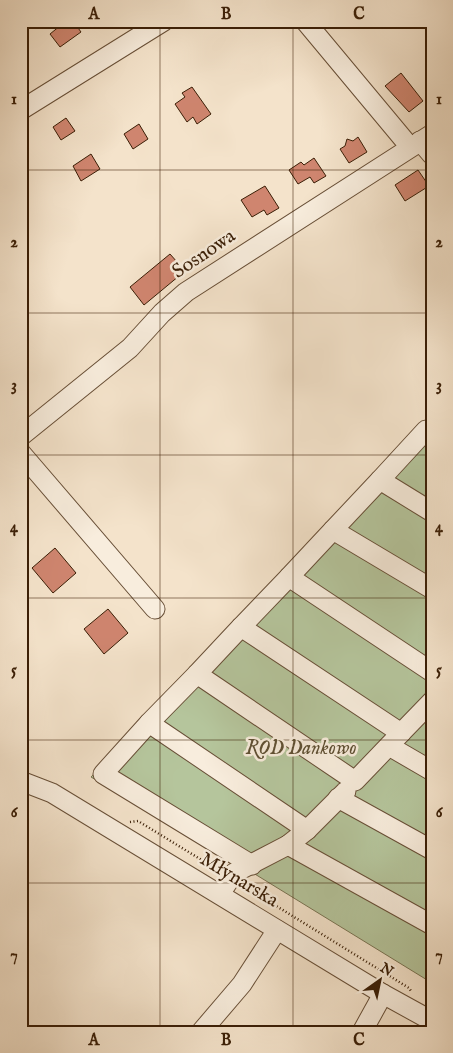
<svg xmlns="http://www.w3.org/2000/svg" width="453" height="1053" font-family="'IM FELL English',serif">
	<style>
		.green { fill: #b5c59c; stroke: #787251 }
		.building { fill: #cf856f; stroke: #3a1e06 }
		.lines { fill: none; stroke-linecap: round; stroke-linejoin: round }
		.minor-casing { stroke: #684f37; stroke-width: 21 }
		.path { stroke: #3a1e06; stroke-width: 2.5; stroke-dasharray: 1 2.5; stroke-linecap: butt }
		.minor { stroke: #f8eddd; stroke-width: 19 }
		.grid { fill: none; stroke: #3a1e06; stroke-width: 1; stroke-opacity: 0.55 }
		.labels { text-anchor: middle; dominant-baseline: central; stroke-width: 5; stroke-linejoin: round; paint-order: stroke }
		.street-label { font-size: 20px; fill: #3a1e06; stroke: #f8eddd }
		.park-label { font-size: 20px; font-style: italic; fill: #5f5033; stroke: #f8eddd }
		.neatline { fill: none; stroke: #3a1e06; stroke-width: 2 }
		.grid-label { font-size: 16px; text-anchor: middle; font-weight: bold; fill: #3a1e06 }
	</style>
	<rect width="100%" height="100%" fill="#f4e3cb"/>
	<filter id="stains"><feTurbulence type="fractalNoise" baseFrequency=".004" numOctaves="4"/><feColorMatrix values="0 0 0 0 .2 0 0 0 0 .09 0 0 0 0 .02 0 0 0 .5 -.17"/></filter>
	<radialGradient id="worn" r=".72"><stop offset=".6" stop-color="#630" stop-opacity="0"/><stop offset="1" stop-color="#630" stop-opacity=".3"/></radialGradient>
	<!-- green -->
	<path class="green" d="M432,420V983L245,868L91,777Z"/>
	<!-- building -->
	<g class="building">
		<path d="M66,21H73L81,32L60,47L50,34Z"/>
		<path d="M401,73L423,101L409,112L385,86Z"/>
		<path d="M192,87L211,114L197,124L193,117L187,122L175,104L185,97L182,93Z"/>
		<path d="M66,118L75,131L61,140L53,127Z"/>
		<path d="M139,124L148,139L133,149L124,134Z"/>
		<path d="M358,137L367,152L349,163L340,149L345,146L347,139L353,141Z"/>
		<path d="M91,154L100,169L81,181L73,166Z"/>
		<path d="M314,158L326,176L314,183L310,177L298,184L289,170L301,162L304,165Z"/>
		<path d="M418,170L429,186L405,201L395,185Z"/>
		<path d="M265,186L279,208L267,215L264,210L252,217L241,200Z"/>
		<path d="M170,254L185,271L144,305L130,287Z"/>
		<path d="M55,548L76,573L53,593L32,568Z"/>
		<path d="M108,609L128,633L104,654L84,629Z"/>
	</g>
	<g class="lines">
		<defs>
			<g id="minor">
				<path d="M305,21L410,147"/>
				<path d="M21,110L164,21"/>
				<path d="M420,141L432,155"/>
				<path d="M21,436L130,348L162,313L186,292L432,134"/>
				<path d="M21,453L155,609"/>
				<path d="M380,480L426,430"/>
				<path d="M432,512L380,480L333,530L432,589"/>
				<path d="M289,577L333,530"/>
				<path d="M432,672L289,577L241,627L401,733L355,781L197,674L149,723L307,830L288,845L432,925"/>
				<path d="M197,674L241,627"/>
				<path d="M149,723L103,774L252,865"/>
				<path d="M401,733L432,701"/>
				<path d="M389,746L432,771"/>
				<path d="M21,781L52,793L383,994L432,1021"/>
				<path d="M338,798L432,850"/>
				<path d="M307,830L346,791"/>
				<path d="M220,894L234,873L288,845"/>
				<path d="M201,1032L242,984L277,930"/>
				<path d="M362,1032L383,994"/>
			</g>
		</defs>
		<!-- minor casing -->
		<use href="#minor" class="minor-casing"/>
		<!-- path -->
		<g class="path">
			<path d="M130,822L138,821L218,870"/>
			<path d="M244,886L409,988L411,991"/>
		</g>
		<!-- minor -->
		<use href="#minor" class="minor"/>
	</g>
	<!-- grid -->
	<path class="grid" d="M160,21V1032M293,21V1032M21,170H432M21,313H432M21,455H432M21,598H432M21,740H432M21,883H432"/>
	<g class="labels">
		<!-- street labels -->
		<g class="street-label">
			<text transform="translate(204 254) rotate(-34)">Sosnowa</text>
			<text transform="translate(239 880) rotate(31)">Młynarska</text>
		</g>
		<!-- park labels -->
		<g class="park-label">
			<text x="301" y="748">ROD Dankowo</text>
		</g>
	</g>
	<!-- margin -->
	<rect width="453" height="1053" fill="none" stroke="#f4e3cb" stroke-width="55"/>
	<!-- north arrow -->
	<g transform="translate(380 980) rotate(33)" stroke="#f8eddd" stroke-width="4" paint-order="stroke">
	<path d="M0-4L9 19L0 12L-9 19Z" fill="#3a1e06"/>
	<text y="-8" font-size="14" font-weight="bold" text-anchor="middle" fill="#3a1e06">N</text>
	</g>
	<rect x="28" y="28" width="398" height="998" class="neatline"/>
	<g class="grid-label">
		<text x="94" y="19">A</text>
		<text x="226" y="19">B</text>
		<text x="359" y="19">C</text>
		<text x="14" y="104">1</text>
		<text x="439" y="104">1</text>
		<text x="14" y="247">2</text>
		<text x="439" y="247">2</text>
		<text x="14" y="390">3</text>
		<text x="439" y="390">3</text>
		<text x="14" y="532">4</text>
		<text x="439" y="532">4</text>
		<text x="14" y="675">5</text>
		<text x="439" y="675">5</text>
		<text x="14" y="817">6</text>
		<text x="439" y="817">6</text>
		<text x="14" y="960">7</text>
		<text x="439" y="960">7</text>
		<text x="94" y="1045">A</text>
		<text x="226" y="1045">B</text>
		<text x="359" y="1045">C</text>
	</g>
	<rect width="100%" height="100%" filter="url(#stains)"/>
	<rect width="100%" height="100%" fill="url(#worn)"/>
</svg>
